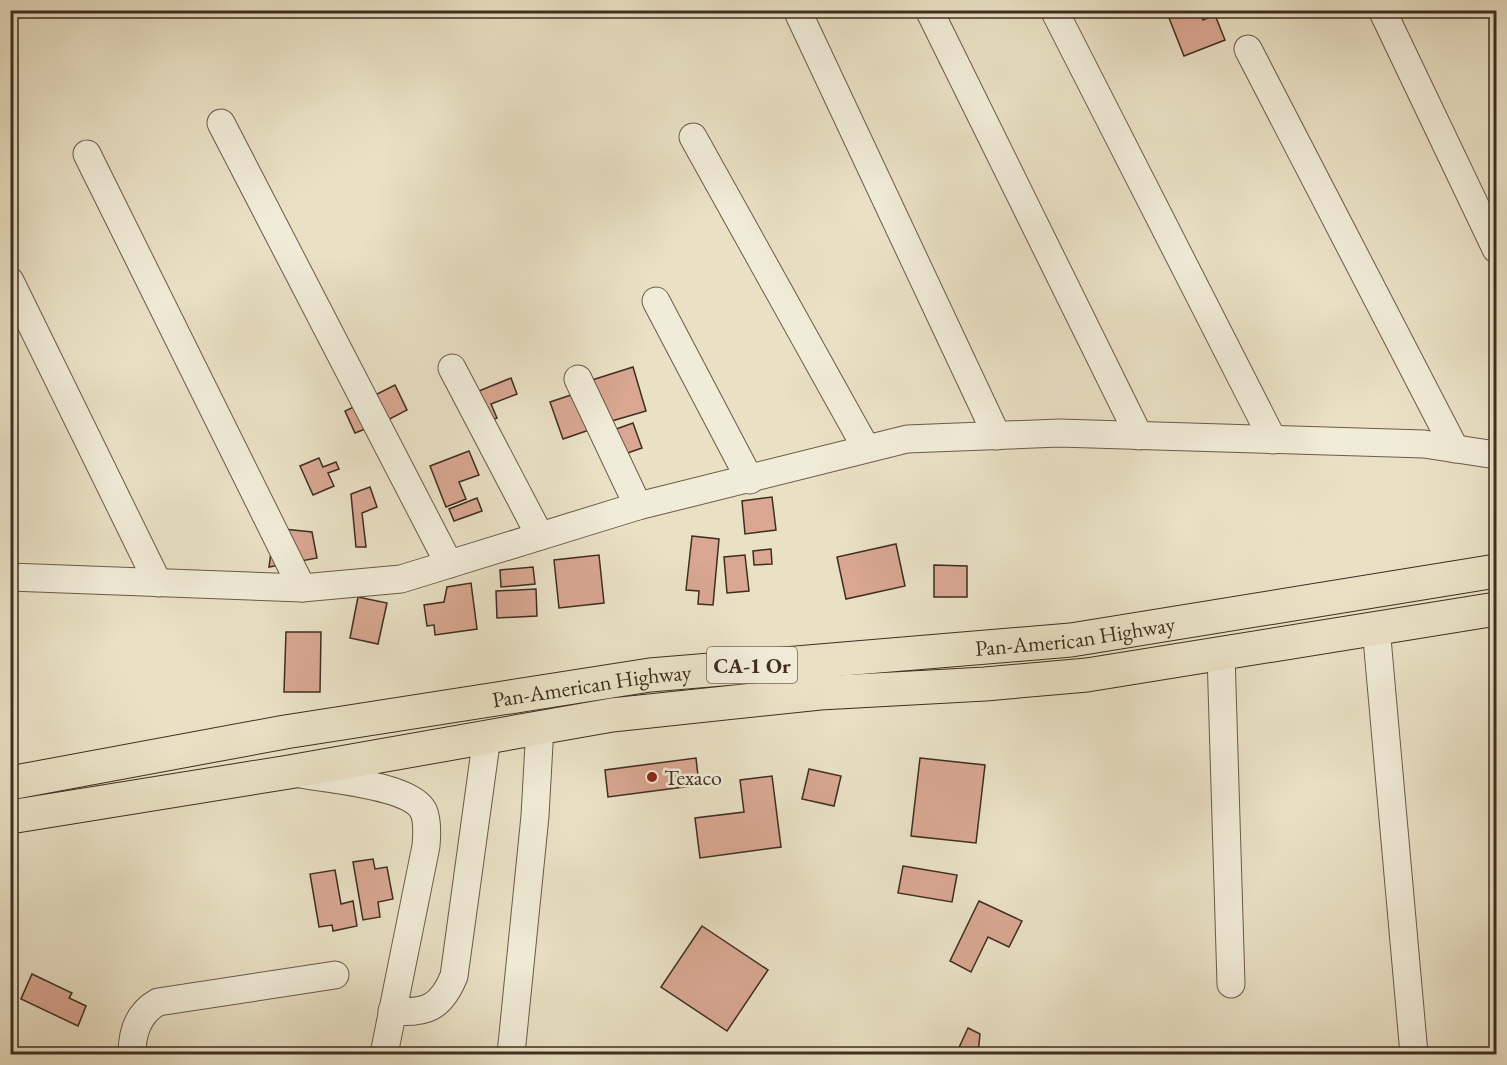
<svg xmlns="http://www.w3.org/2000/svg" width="1507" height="1065" font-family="'EB Garamond',serif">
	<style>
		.building { fill: #d9a792; stroke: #3e2e20; stroke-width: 1.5 }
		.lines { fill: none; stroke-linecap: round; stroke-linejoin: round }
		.minor-casing { stroke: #695b49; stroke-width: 29 }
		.trunk-casing { stroke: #3e2e20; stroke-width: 35 }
		.minor { stroke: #f1ecd9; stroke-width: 27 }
		.trunk { stroke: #eae1c5; stroke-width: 33 }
		.poi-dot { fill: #8f2418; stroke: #f1ecd9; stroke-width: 2 }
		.labels { text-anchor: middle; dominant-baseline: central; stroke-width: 5; stroke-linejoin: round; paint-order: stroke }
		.shield { fill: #f1ecd9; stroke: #746758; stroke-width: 1.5 }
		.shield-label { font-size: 21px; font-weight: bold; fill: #3e2e20 }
		.street-label { font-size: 22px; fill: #3e2e20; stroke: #f1ecd9 }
		.poi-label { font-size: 22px; fill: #3e2e20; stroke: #f1ecd9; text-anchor: start }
	</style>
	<rect width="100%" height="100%" fill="#eae1c5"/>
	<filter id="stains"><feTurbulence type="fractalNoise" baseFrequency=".00333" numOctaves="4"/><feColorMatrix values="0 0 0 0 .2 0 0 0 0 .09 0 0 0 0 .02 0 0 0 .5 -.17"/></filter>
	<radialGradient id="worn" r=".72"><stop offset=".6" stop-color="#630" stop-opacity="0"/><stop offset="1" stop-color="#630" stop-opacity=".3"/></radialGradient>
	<!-- building -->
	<g class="building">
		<path d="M1188,10H1199L1203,20L1215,15L1225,40L1184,56L1169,18Z"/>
		<path d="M633,367L646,411L605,423L592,380Z"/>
		<path d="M511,378L517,394L491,404L497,418L480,424L469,395Z"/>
		<path d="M395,385L407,410L382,423L369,398Z"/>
		<path d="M583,391L595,428L563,439L550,402Z"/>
		<path d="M362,403L373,426L355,433L345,411Z"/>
		<path d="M633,423L642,448L616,457L608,432Z"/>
		<path d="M469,451L479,475L459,482L466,499L446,507L430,466Z"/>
		<path d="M319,458L323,467L336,462L339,469L328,473L334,486L313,495L300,466Z"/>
		<path d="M370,487L377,507L362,513L366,547H356L351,494Z"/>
		<path d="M772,497L776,530L745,534L742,501Z"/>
		<path d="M477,498L482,511L454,521L449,509Z"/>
		<path d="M274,528L312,532L317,558L269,567Z"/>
		<path d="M692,536L719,539L713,605L698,604L699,591L686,590Z"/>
		<path d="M896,544L905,586L846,599L837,557Z"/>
		<path d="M771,549L772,564L754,565L753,551Z"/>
		<path d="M599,555L604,603L559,608L554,560Z"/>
		<path d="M745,555L749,591L727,593L724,557Z"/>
		<path d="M934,565L967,566V597H934Z"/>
		<path d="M533,567L535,584L501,587L500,570Z"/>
		<path d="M471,583L477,629L435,635L434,625L427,626L424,605L444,602L447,587Z"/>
		<path d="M536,589L537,616L497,618L496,591Z"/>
		<path d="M358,597L387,603L378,644L350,638Z"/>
		<path d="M286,632H321L320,692H284Z"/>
		<path d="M696,758L699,785L608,797L605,770Z"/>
		<path d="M920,758L985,765L976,843L911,836Z"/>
		<path d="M809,769L841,776L834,806L802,799Z"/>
		<path d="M772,776L781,847L700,858L695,818L744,812L740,780Z"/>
		<path d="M373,859L375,869L387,867L393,899L378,902L380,917L363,920L353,862Z"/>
		<path d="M903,866L957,875L952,902L898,893Z"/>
		<path d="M335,870L341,904L353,901L357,926L333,931L332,925L319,927L310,874Z"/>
		<path d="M979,901L1022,921L1009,947L988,937L971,972L950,961Z"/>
		<path d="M702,926L768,970L727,1031L661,987Z"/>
		<path d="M32,974L72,993L69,998L86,1006L78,1026L21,999Z"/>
		<path d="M968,1028L980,1034L978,1054H956Z"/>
	</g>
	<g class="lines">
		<defs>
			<g id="minor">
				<path d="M797,10L997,436"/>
				<path d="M929,10L1139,436"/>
				<path d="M1054,10L1273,440"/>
				<path d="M1382,10L1496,249"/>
				<path d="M1248,49L1455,449"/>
				<path d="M221,123L449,564"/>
				<path d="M693,137L866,448"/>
				<path d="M87,154L302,588"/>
				<path d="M10,281L158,583"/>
				<path d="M656,301L750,480"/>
				<path d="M452,368L540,536"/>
				<path d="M578,379L638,506"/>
				<path d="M10,577L302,588L401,579L638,506L907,439L1059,433L1424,444L1496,455"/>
				<path d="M1376,627L1414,1054"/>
				<path d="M1221,654L1231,984"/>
				<path d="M300,774C327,779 409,785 423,810C428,820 427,835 426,846L384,1054"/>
				<path d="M392,1011C426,1014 441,1008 454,976L487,736"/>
				<path d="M132,1054C132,1033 138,1013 158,1002L335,975"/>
				<path d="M511,1054L535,816L540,726"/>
			</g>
			<g id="trunk">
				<path id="s1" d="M10,783L285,732L650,675L1071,640L1496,571"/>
				<path d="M10,817L289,772L612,715L820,693L985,684L1087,675L1496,609"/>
			</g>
		</defs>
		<!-- minor casing -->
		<use href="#minor" class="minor-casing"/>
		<!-- trunk casing -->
		<use href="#trunk" class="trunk-casing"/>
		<!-- minor -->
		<use href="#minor" class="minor"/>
		<!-- trunk -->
		<use href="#trunk" class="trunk"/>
	</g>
	<!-- markers -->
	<circle class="poi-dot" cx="652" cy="777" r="6"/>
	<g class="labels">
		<!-- shield labels -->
		<rect class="shield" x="707" y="647" width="90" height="36" rx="4.5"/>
		<g class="shield-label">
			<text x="752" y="665">CA-1 Or</text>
		</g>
		<!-- street labels -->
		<g class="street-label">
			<text stroke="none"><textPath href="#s1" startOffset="1076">Pan-American Highway</textPath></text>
			<text stroke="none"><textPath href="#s1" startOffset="590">Pan-American Highway</textPath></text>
		</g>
		<!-- poi labels -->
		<g class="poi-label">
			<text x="664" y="777">Texaco</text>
		</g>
	</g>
	<!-- margin -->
	<rect width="1507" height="1065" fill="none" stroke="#eae1c5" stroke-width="36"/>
	<rect x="12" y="12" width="1483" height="1041" fill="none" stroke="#3e2e20" stroke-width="3"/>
	<rect x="18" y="18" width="1471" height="1029" fill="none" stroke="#3e2e20" stroke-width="1.5"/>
	<rect width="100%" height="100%" filter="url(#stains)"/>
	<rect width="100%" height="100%" fill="url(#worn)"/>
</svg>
